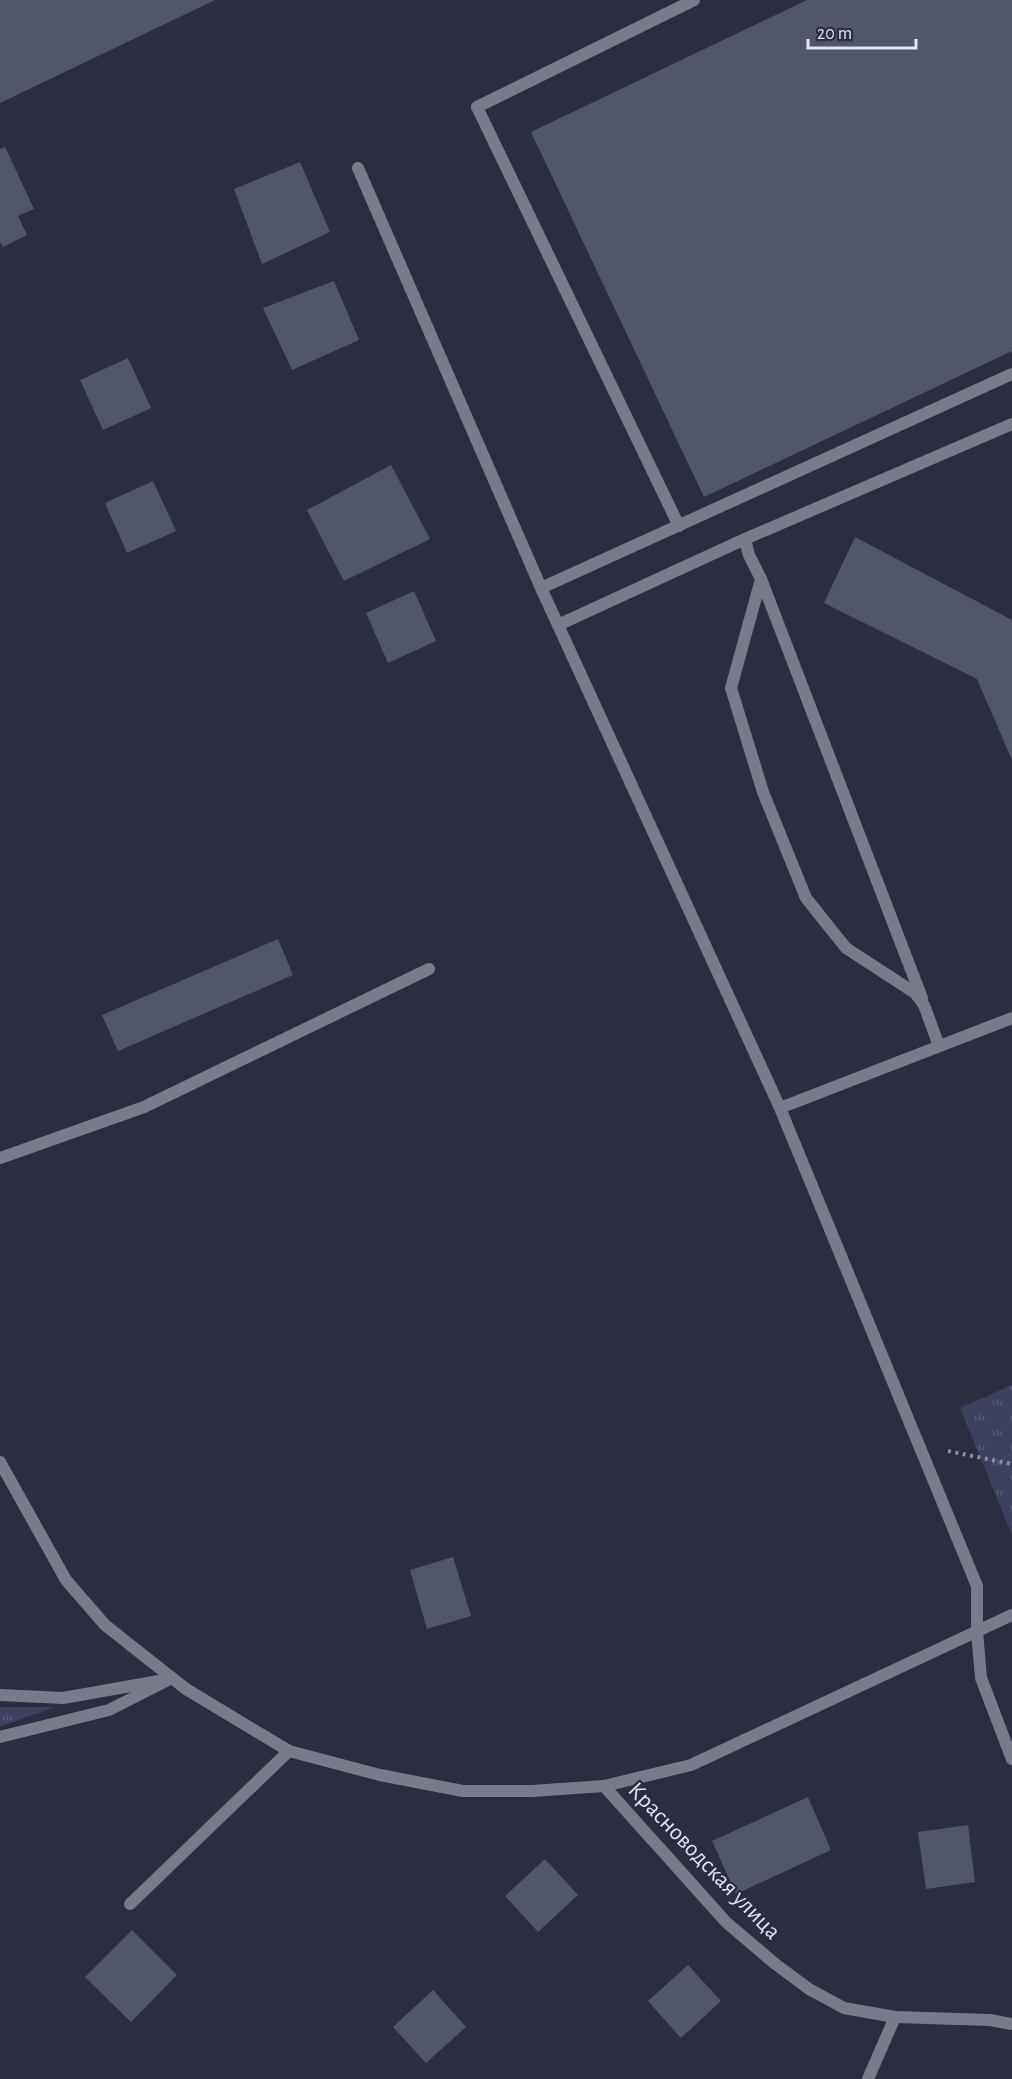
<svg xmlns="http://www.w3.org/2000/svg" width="1012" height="2079" font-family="'Alegreya Sans',sans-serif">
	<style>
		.grass { fill: url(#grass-tufts) }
		.building { fill: #52566a }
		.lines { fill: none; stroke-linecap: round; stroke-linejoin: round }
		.path { stroke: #8b8e9c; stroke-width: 4; stroke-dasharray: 3 4.5; stroke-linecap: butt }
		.service { stroke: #787b8a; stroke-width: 12 }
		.minor { stroke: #787b8a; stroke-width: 12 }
		.tertiary { stroke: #787b8a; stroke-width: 12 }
		.labels { text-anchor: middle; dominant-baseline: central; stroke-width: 4.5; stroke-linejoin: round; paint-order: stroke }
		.street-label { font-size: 24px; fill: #e2e4f0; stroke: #2b2e40 }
	</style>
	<defs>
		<pattern id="grass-tufts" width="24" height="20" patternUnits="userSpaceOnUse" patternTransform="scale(1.5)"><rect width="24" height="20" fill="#3d415e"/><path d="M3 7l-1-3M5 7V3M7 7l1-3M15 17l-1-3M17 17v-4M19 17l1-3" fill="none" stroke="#595c75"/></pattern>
	</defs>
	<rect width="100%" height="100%" fill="#2b2e40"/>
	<!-- grass -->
	<g class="grass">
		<path d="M1012,1385V1535L960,1408Z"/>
		<path d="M0,1707H54L0,1727Z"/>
	</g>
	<!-- building -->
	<g class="building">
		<path d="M0,0H215L0,103Z"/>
		<path d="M807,0H1012V351L704,497L531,132Z"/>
		<path d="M5,147L34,209L18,216L27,235L3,247L0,242V149Z"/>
		<path d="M300,162L330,232L262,264L234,189Z"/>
		<path d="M334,281L359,340L292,370L263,308Z"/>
		<path d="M128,358L151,408L103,430L80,380Z"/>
		<path d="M391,465L430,539L344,581L307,510Z"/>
		<path d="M153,481L176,531L127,553L105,503Z"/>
		<path d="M855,537L1012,620V760L977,679L824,603Z"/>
		<path d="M414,591L436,641L388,663L366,613Z"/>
		<path d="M278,939L293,975L118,1051L102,1015Z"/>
		<path d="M453,1557L471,1616L427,1629L410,1570Z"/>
		<path d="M808,1797L831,1850L736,1894L712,1841Z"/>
		<path d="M968,1825L975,1882L926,1889L918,1832Z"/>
		<path d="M545,1859L578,1895L538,1932L505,1896Z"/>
		<path d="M132,1930L177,1975L131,2022L85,1977Z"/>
		<path d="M688,1965L721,2001L681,2038L648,2001Z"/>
		<path d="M433,1990L466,2027L426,2063L393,2027Z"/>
	</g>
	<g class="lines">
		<!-- path -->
		<path class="path" d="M948,1451L1012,1464"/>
		<!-- service -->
		<g class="service">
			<path d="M679,526L477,107L694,0"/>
			<path d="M745,539L1012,424"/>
			<path d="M761,579L922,998"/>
			<path d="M541,588L1012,374"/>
			<path d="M558,625L745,539L749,555L761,579L731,688L763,792L806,898L846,948L915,993L924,1005L939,1046"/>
			<path d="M780,1108L1012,1018"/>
			<path d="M0,1158L144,1107L429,969"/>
			<path d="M130,1904L289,1751"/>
			<path d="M868,2079L895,2017"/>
		</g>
		<!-- minor -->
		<g class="minor">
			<path d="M358,168L541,588L780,1108L977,1586V1631L981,1678L1012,1759"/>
			<path d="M0,1695L63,1698L159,1681"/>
			<path d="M0,1737L109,1710L172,1678"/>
			<path d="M604,1786L726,1922L774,1963L809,1989L844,2008L895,2017L990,2020L1012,2024"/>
		</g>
		<!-- tertiary -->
		<path class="tertiary" d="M0,1462L66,1580L105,1625L186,1689L289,1751L380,1775L463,1791H532L604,1786L691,1765L1012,1615"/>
	</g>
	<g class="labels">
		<!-- street labels -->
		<g class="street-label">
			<text transform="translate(704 1861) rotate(46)">Красноводская улица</text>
		</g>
	</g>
	<!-- scale -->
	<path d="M808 39v9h108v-9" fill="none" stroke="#e2e4f0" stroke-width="3"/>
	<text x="817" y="39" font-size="18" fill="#e2e4f0" stroke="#2b2e40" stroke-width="4.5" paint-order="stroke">20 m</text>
</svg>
